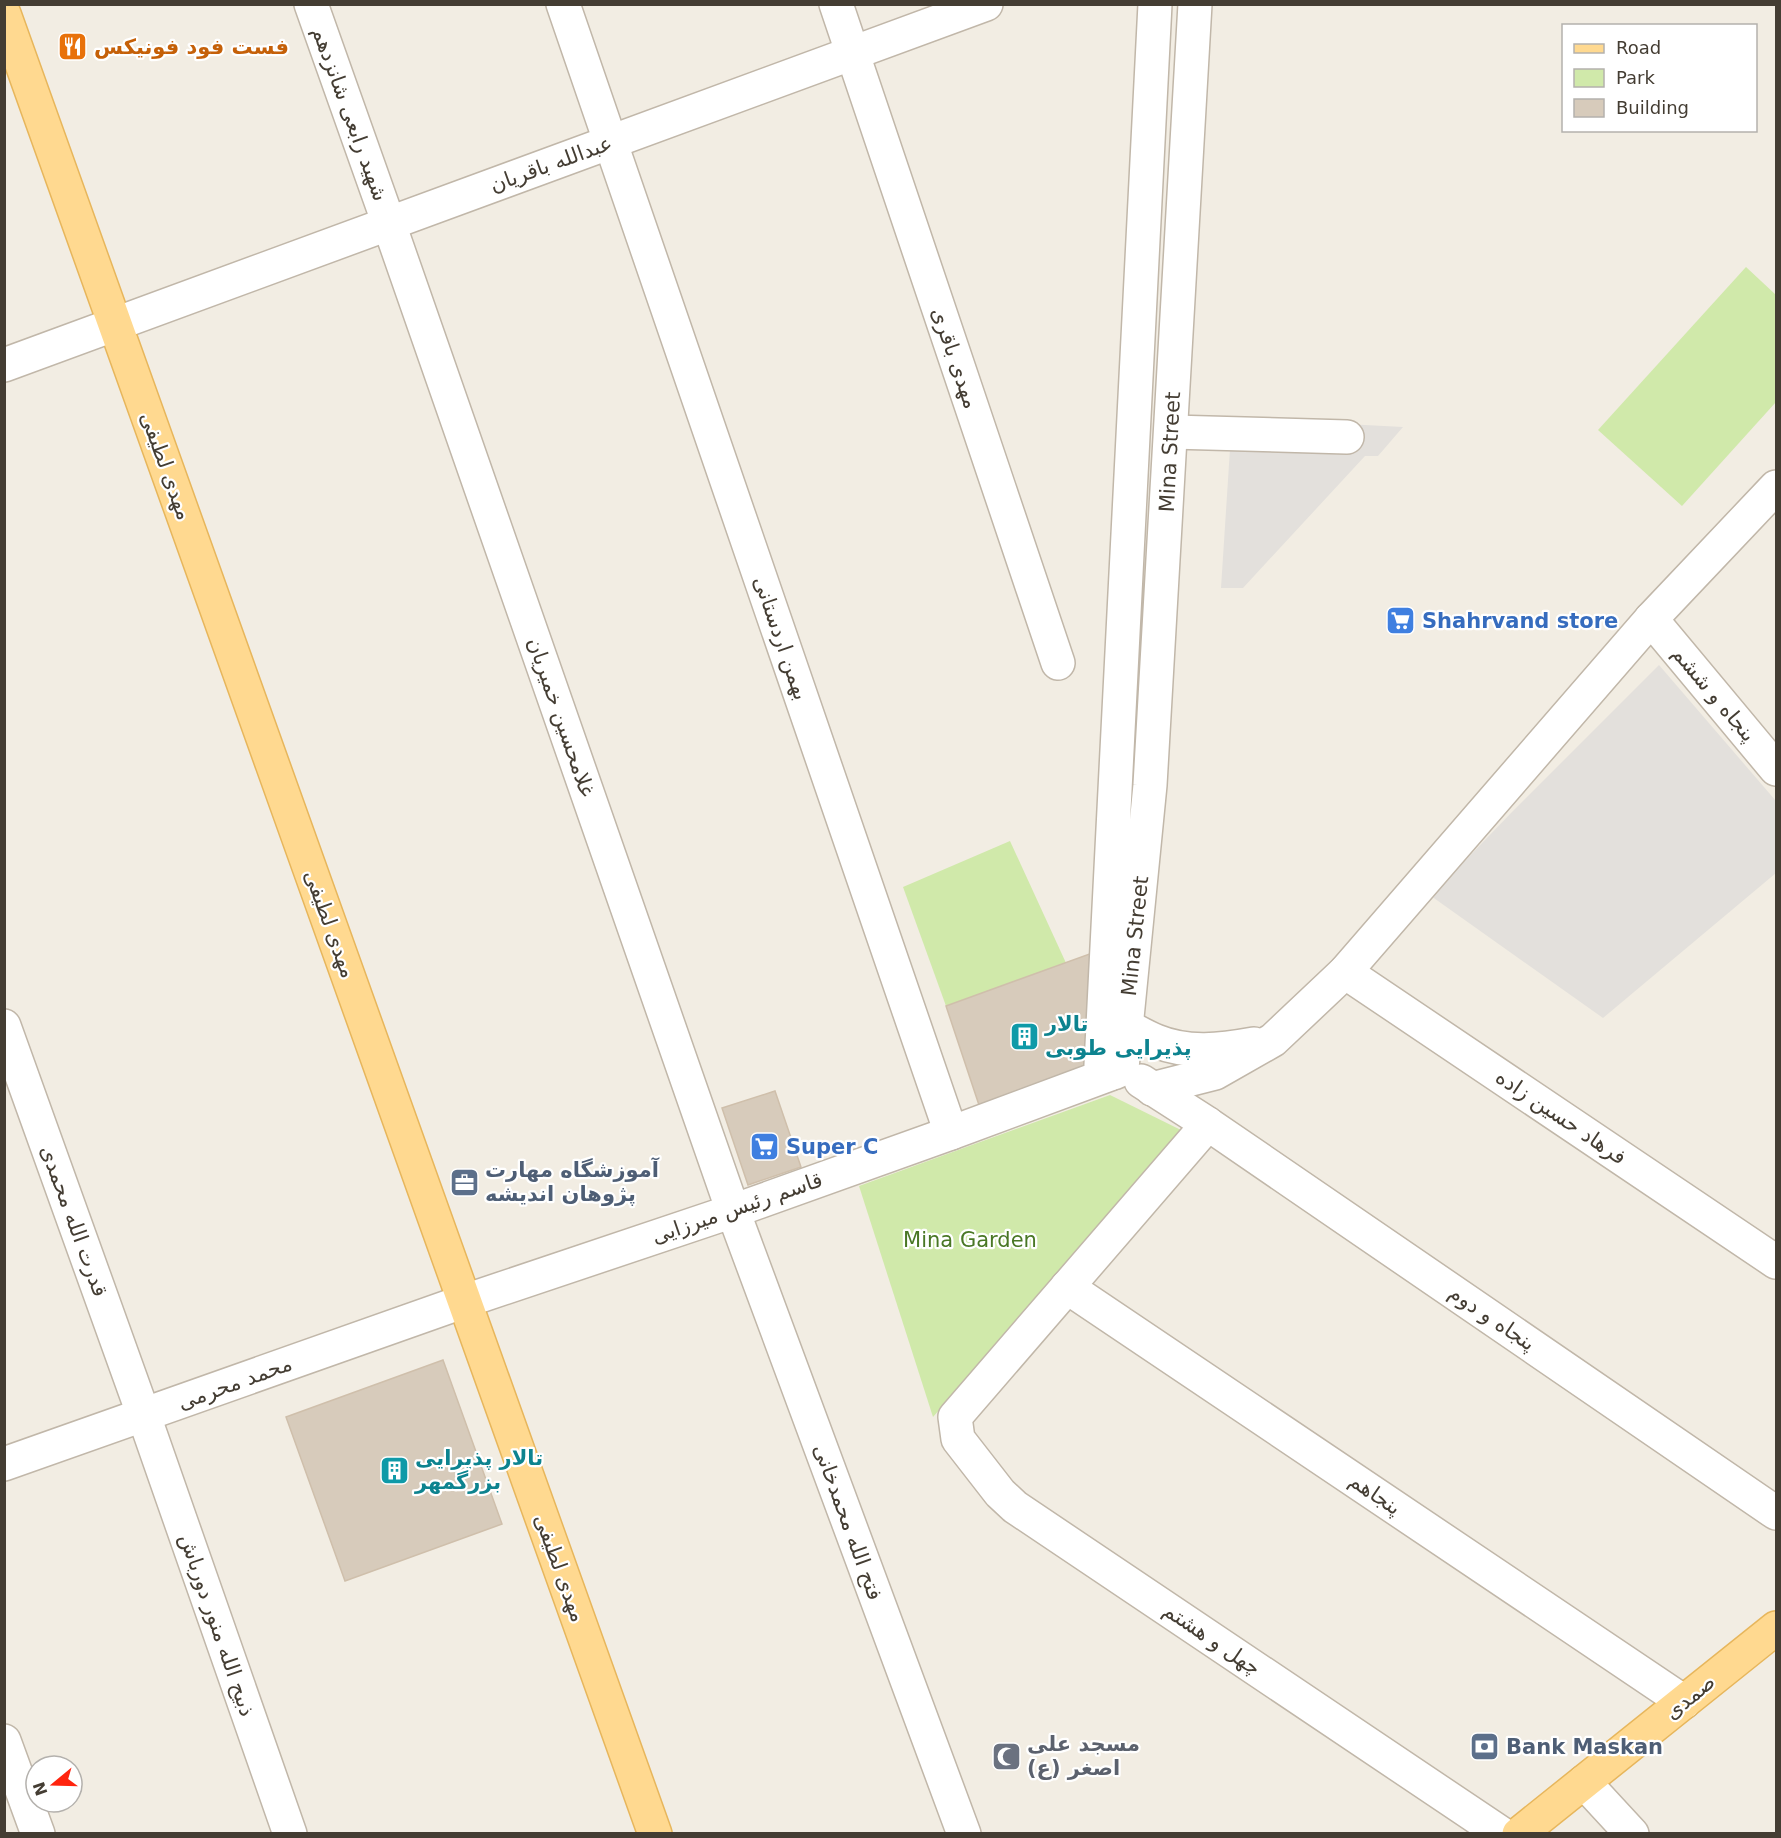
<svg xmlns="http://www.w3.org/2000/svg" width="1781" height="1838" font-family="'DejaVu Sans',Cairo,sans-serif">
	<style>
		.green { fill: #d0e9aa }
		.parking { fill: #e3e0dc }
		.building { fill: #d7cbbb; stroke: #cfbfab; stroke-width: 1.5 }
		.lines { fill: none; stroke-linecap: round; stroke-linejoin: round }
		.minor-casing { stroke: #c1b7a9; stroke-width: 36 }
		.major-casing { stroke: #e7b65c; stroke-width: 36 }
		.minor { stroke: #fff; stroke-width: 33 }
		.major { stroke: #ffd990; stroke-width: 33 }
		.labels { text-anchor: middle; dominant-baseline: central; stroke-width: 4.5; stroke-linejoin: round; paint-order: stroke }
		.food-label { font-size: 21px; font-weight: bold; fill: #c56008; stroke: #fff; text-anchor: start }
		.street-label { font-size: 21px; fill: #443d33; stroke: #fff }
		.shop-label { font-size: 21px; font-weight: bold; fill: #366cbe; stroke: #fff; text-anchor: start }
		.culture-label { font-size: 21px; font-weight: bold; fill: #0d838f; stroke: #fff; text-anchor: start }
		.service-label { font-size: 21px; font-weight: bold; fill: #4e5e75; stroke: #fff; text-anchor: start }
		.park-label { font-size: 21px; fill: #497725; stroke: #fff }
		.worship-label { font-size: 21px; font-weight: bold; fill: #5b616d; stroke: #fff; text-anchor: start }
	</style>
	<rect width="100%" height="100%" fill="#f2ede3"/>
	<!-- green -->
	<g class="green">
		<path d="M1746,267L1776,295V402L1682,506L1598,430Z"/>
		<path d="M1010,841L1066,963L946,1006L903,887Z"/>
		<path d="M1110,1095L1183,1131L933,1417L859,1186Z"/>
	</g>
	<!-- parking -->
	<g class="parking">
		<path d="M1232,418L1403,427L1378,456H1365L1243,588H1221Z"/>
		<path d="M1659,665L1776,801V873L1603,1018L1431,896L1511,813Z"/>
	</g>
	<!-- building -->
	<g class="building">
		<path d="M1095,952L1089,1067L980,1108L946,1006Z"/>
		<path d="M775,1091L801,1167L748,1185L722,1108Z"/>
		<path d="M443,1360L502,1524L345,1581L286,1417Z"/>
	</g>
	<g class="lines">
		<defs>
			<g id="minor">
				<path d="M311,4L389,224L733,1211L964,1834"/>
				<path d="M563,4L951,1133"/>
				<path d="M836,4L1058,663"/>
				<path d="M1155,4L1101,1065L1103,1071C1112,1074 1115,1074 1122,1068L1150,785L1195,4"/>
				<path d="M4,365L986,4"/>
				<path d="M1172,432L1347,437"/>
				<path d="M1651,619L1776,769"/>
				<path d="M1345,972L1776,1262"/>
				<path d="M4,1026L144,1416L290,1834"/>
				<path d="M1126,1026C1136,1031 1146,1037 1156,1041C1187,1054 1221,1050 1254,1044"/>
				<path d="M1141,1081L1208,1124L1776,1513"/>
				<path d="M1152,1089L1215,1073L1273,1040L1345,972L1651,619L1776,487"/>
				<path d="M1208,1124L955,1417L958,1439L1000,1493L1015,1507L1502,1834"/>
				<path d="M1067,1287L1684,1702"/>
				<path d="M4,1464L465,1301L733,1211L951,1133L1110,1074"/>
				<path d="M4,1741L38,1834"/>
				<path d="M1584,1782L1632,1834"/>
			</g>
			<g id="major">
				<path d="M4,14L655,1834"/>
				<path d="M1519,1834L1776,1628"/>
			</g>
		</defs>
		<!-- minor casing -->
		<use href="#minor" class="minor-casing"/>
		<!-- major casing -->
		<use href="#major" class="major-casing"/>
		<!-- minor -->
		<use href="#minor" class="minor"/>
		<!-- major -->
		<use href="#major" class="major"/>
	</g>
	<!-- icons -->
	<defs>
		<symbol id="restaurant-square" viewBox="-11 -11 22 22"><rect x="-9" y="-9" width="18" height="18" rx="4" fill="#e8710a" stroke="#fff"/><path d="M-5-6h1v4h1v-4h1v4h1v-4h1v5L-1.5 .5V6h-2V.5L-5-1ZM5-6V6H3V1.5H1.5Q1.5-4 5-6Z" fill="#fff"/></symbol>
		<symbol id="supermarket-square" viewBox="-11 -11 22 22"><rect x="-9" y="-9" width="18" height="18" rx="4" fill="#3f7fe0" stroke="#fff"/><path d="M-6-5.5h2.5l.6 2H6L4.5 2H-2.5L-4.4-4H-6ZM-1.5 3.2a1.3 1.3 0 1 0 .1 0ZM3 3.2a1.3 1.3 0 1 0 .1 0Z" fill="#fff"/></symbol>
		<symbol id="building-square" viewBox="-11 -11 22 22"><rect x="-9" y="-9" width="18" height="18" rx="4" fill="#0f9aa8" stroke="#fff"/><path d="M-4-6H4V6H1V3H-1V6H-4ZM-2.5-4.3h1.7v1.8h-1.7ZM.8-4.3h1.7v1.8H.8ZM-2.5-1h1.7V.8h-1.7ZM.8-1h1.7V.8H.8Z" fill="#fff"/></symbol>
		<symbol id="office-square" viewBox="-11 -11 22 22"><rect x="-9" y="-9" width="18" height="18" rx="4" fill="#5c6f8a" stroke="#fff"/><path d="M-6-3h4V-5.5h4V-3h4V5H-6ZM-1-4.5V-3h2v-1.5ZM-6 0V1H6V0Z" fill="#fff"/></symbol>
		<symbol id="bank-square" viewBox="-11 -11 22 22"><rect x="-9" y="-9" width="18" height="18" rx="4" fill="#5c6f8a" stroke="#fff"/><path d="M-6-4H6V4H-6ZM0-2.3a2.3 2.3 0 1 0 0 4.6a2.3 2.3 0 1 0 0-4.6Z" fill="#fff"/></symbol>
		<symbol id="mosque-square" viewBox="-11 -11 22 22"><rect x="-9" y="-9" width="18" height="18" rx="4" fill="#6b7280" stroke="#fff"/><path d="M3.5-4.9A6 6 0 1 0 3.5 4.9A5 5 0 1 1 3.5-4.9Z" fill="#fff"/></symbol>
	</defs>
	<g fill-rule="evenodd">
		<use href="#restaurant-square" x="56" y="30" width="33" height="33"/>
		<use href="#supermarket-square" x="1384" y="604" width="33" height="33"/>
		<use href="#building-square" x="1008" y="1020" width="33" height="33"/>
		<use href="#supermarket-square" x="748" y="1130" width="33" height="33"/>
		<use href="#office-square" x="448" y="1166" width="33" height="33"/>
		<use href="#building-square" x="378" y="1454" width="33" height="33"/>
		<use href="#bank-square" x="1468" y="1730" width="33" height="33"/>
		<use href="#mosque-square" x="990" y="1740" width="33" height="33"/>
	</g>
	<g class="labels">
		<!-- food labels -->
		<g class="food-label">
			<text x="94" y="47">فست فود فونیکس</text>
		</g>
		<!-- street labels -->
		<g class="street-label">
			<text transform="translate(350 114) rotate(70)">شهید رابعی شانزدهم</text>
			<text transform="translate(551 164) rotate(-20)">عبدالله باقریان</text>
			<text transform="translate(955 358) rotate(71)">مهدی باقری</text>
			<text transform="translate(1170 452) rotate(-87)">Mina Street</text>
			<text transform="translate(166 466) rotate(70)">مهدی لطیفی</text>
			<text transform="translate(781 638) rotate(71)">بهمن اردستانی</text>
			<text transform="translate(1714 694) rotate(50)">پنجاه و ششم</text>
			<text transform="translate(561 717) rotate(71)">غلامحسین خمیریان</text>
			<text transform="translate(330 924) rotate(70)">مهدی لطیفی</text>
			<text transform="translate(1135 936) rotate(-84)">Mina Street</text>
			<text transform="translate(1561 1117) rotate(34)">فرهاد حسین زاده</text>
			<text transform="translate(737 1208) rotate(-19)">قاسم رئیس میرزایی</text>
			<text transform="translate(74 1221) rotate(70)">قدرت الله محمدی</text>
			<text transform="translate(1492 1318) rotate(34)">پنجاه و دوم</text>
			<text transform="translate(235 1383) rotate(-20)">محمد محرمی</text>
			<text transform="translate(1375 1494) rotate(34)">پنجاهم</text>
			<text transform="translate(848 1522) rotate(70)">فتح الله محمدخانی</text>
			<text transform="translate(560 1568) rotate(70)">مهدی لطیفی</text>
			<text transform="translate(217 1625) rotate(71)">ذبیح الله منور دورباش</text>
			<text transform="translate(1212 1639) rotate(34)">چهل و هشتم</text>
			<text transform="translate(1690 1697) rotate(-39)">صمدی</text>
		</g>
		<!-- shop labels -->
		<g class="shop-label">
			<text x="1422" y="621">Shahrvand store</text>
			<text x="786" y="1147">Super C</text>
		</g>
		<!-- culture labels -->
		<g class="culture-label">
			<text x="1045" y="1024">تالار<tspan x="1045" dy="24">پذیرایی طوبی</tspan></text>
			<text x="415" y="1458">تالار پذیرایی<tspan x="415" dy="24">بزرگمهر</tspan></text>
		</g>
		<!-- service labels -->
		<g class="service-label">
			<text x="485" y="1170">آموزشگاه مهارت<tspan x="485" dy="24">پژوهان اندیشه</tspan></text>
			<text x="1506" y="1747">Bank Maskan</text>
		</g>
		<!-- park labels -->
		<g class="park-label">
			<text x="970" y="1240">Mina Garden</text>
		</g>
		<!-- worship labels -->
		<g class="worship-label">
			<text x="1027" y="1744">مسجد علی<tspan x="1027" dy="24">اصغر (ع)</tspan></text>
		</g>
	</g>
	<!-- border -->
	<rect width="1781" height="1838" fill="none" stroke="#443d33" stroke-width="12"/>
	<!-- legend -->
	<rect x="1562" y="24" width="195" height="108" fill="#ffffff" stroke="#b4b1ad" stroke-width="1.5"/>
	<rect x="1574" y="44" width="30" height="9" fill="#ffd990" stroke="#b4b1ad" stroke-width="1.5"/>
	<text x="1616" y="54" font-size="18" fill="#443d33">Road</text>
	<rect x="1574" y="69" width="30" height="18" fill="#d0e9aa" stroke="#b4b1ad" stroke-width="1.5"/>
	<text x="1616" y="84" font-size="18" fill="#443d33">Park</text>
	<rect x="1574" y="99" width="30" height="18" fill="#d7cbbb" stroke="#b4b1ad" stroke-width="1.5"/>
	<text x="1616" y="114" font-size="18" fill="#443d33">Building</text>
	<!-- north arrow -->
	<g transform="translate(54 1784) rotate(251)"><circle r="28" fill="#ffffff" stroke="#b4b1ad" stroke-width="1.5"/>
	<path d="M0-4.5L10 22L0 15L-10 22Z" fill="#ff240e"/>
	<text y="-9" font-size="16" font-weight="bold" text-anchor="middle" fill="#443d33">N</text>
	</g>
</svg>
